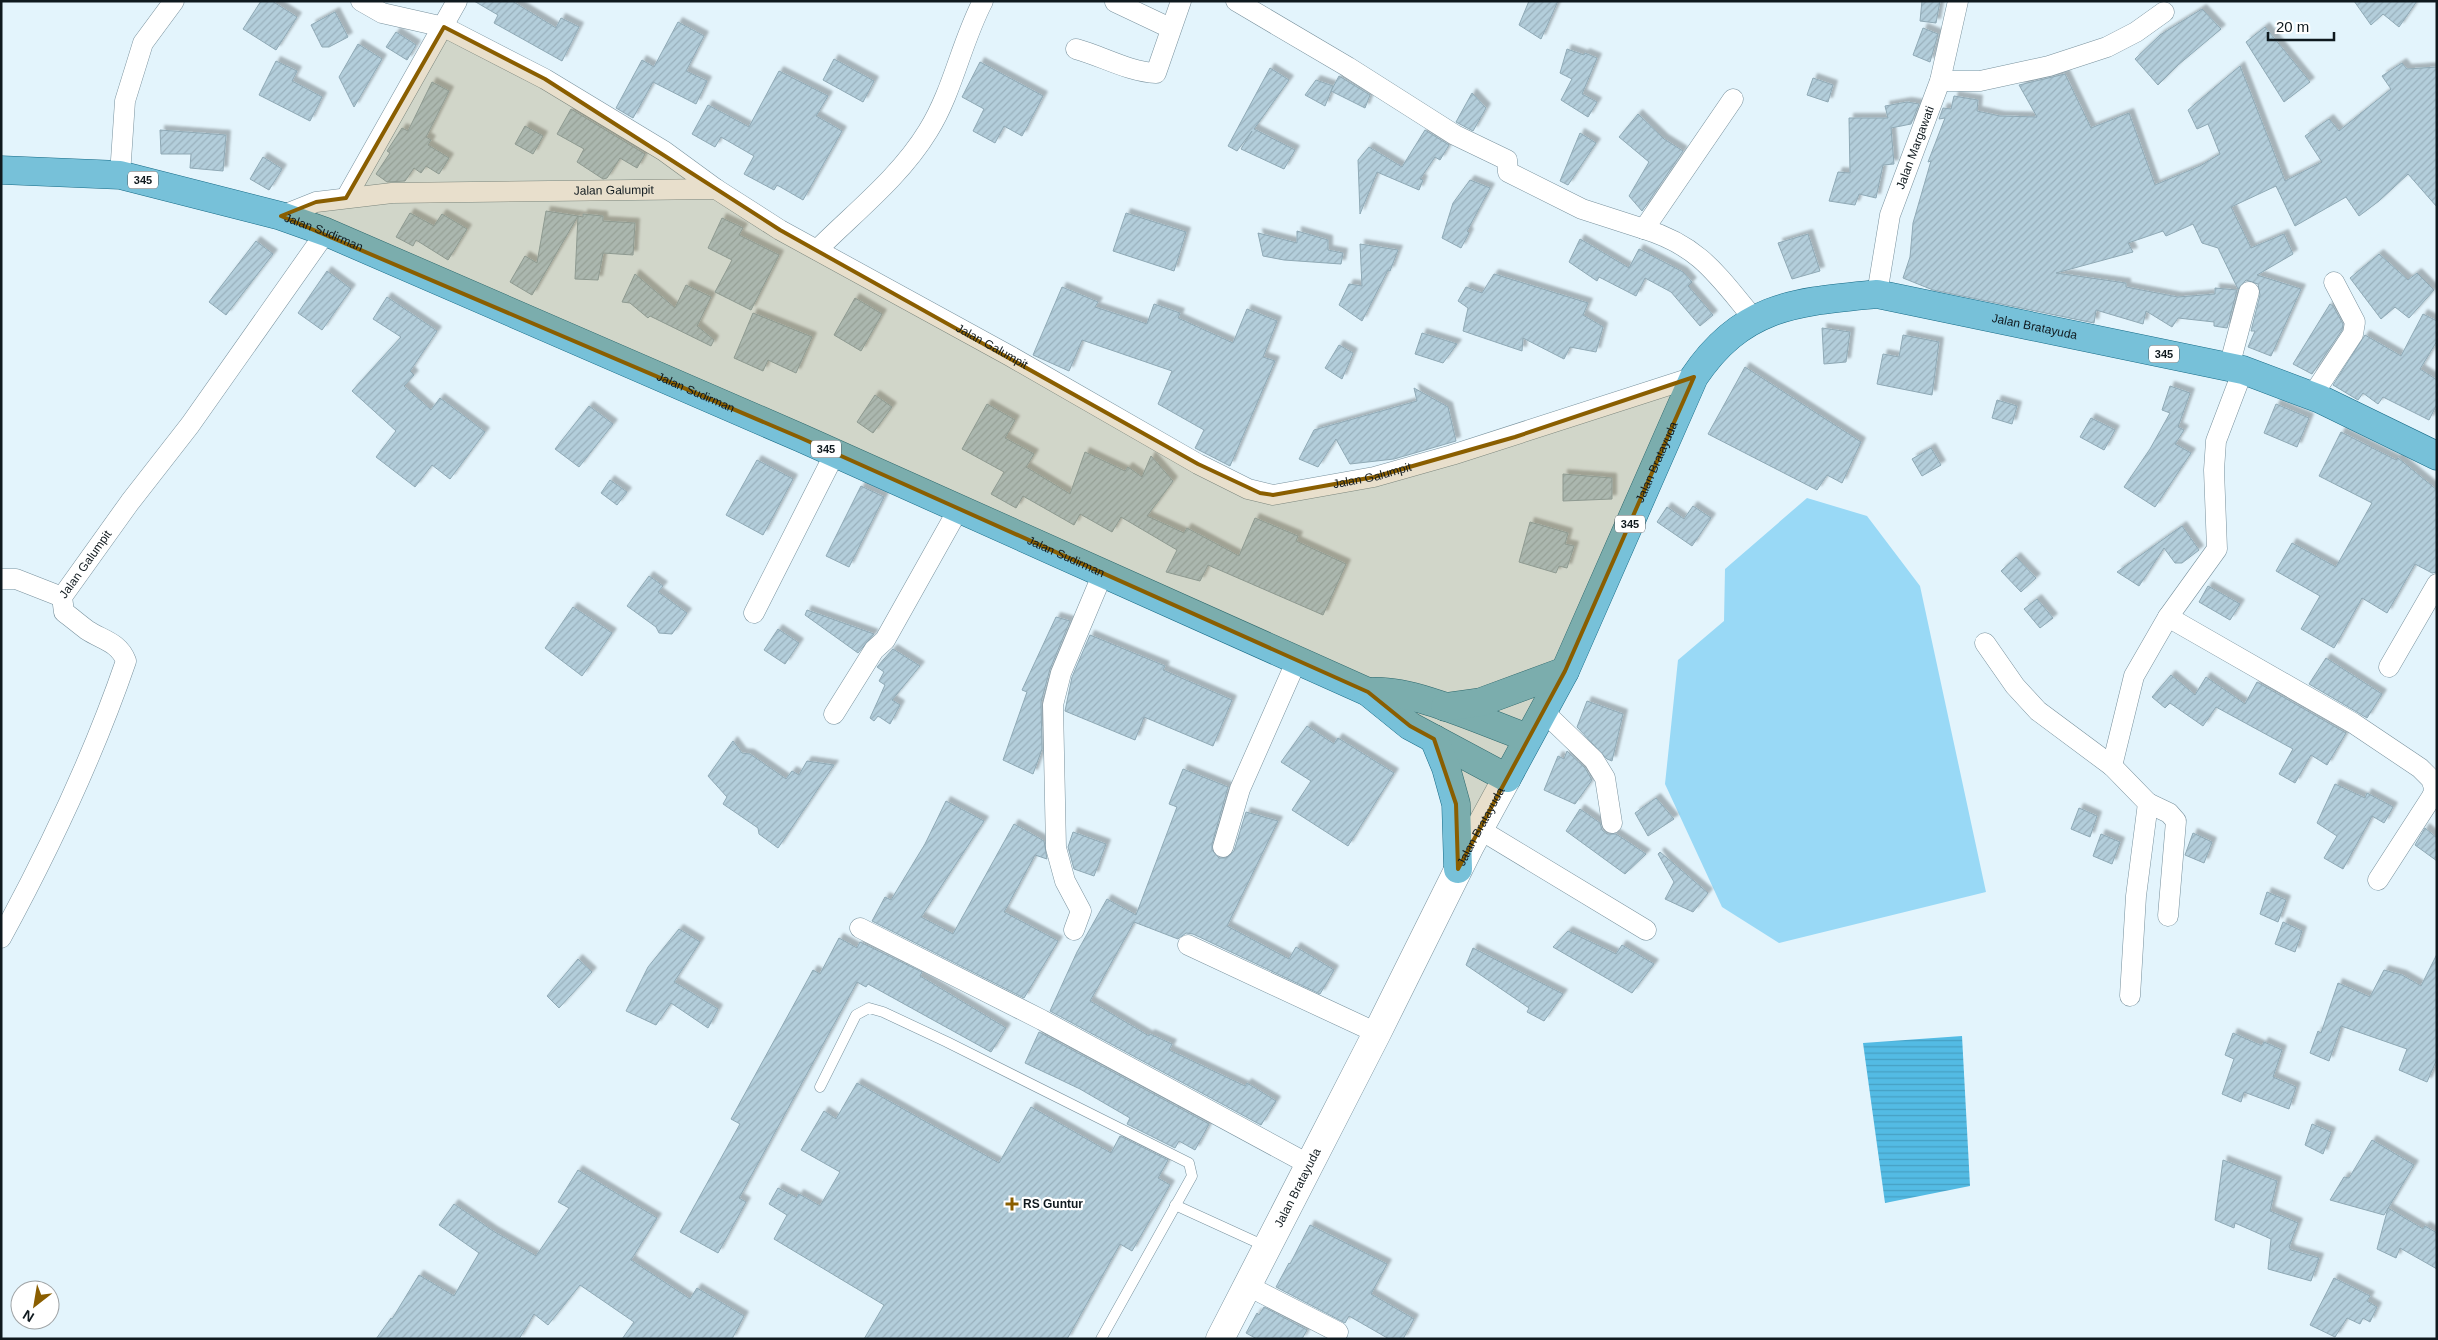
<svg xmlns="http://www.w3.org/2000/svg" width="2438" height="1340" font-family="Arial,sans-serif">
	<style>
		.green { fill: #99d9f6 }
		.water { fill: url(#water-rules) }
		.building { fill: url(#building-hatch); stroke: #8fa9b5; filter: url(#shadow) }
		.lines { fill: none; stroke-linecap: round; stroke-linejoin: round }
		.lane-casing { stroke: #78919d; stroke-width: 11 }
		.street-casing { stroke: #78919d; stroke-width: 21 }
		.secondary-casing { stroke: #78919d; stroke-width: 29 }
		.primary-casing { stroke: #176b87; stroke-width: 29 }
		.lane { stroke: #fff; stroke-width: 10 }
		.street { stroke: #fff; stroke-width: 20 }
		.secondary { stroke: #fff; stroke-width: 28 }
		.primary { stroke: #77c1d9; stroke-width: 28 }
		.marked { fill: #8a5e00; fill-opacity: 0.2; stroke: #8a5e00; stroke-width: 4; stroke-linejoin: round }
		.poi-dot { fill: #8a5e00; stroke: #fff; stroke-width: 2 }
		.labels { text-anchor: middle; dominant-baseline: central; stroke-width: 4.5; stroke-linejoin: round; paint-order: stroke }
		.shield { fill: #fff; stroke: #575e62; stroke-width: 1 }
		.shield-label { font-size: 11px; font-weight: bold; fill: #0f191e }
		.street-label { font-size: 12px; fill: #0f191e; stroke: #fff }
		.poi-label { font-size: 12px; font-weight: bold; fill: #0f191e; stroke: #fff; text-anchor: start }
	</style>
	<defs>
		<pattern id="water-rules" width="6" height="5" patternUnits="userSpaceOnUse" patternTransform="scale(1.25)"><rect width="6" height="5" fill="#53bbe4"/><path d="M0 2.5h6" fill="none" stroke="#47a0c3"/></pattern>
		<pattern id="building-hatch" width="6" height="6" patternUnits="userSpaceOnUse" patternTransform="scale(1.25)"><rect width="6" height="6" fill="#b3cedb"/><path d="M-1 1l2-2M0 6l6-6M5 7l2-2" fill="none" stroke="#99b0bc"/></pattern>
		<filter id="shadow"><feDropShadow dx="4.5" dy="-4.5" stdDeviation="1" flood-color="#0004"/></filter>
	</defs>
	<rect width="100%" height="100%" fill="#e3f4fc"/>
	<!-- green -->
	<path class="green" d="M1807,498L1867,516L1920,586L1986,892L1779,943L1722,907L1665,784L1678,660L1724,621L1725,569Z"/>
	<!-- water -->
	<path class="water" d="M1962,1036L1970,1186L1885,1203L1863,1043Z"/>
	<!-- building -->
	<g class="building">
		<path d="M261,1H272L297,17L276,50L243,29Z"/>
		<path d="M474,1H512L556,28L561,18L579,27L562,61L494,23L498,15Z"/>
		<path d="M1529,1H1558L1541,39L1519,25Z"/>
		<path d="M1922,1H1940L1936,23L1920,21Z"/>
		<path d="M2354,1H2417L2399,27L2383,14L2371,25Z"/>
		<path d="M2202,9L2221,29L2178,65L2158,85L2135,59L2160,35Z"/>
		<path d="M335,12L348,37L329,47H322L311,25Z"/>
		<path d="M678,22L704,36L686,71L707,81L696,104L653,82L633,118L616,108L642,60L654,67Z"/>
		<path d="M2265,27L2310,82L2284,102L2246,42Z"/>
		<path d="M1923,28L1938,34L1930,62L1913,55Z"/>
		<path d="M396,32L416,45L407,60L386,47Z"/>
		<path d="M358,44L382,59L354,107L339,77Z"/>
		<path d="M1567,49L1584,55L1585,53L1597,58L1582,94L1597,102L1588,117L1561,100L1572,79L1560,73Z"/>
		<path d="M834,59L874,81L863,102L823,80Z"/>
		<path d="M276,61L297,71L292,81L322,97L310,121L259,95Z"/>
		<path d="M980,62L1043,96L1022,136L1004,126L995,143L973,131L984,109L962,97Z"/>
		<path d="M2402,63L2407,69L2437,67V207L2408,174L2379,201L2359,216L2346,197L2295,226L2276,186L2231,207L2251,248L2284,234L2293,254L2257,275L2301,289L2271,356L2248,347L2255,331H2251L2260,295L2258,284L2246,280L2238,289L2218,248L2202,243L2193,224L2166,236L2163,231L2128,243L2133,252L2056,273L2126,283V287L2178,297L2215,294V288L2237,290L2227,328L2214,326V322L2178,318L2172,327L2146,311L2143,324L2096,310L2094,323L1933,290L1903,278L1910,257L1913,223L1931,161L1928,162L1945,118L1939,119L1943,108L1951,109L1954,96L1978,100L1977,111L2000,116L2037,117L2019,85L2065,74L2091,128L2129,113L2155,185L2200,166L2220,154L2208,124L2197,129L2188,110L2240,66L2285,181L2322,162L2305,136L2329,119L2339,131L2391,89L2382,76Z"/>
		<path d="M1270,68L1289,80L1254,129L1295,150L1284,169L1241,149L1252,131L1237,151L1228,146Z"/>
		<path d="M779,71L828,96L816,116L842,131L803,200L777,185L774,190L744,174L754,156L721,137L715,147L692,134L708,105L749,127Z"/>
		<path d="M1339,76L1370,95L1365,108L1331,91Z"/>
		<path d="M1813,78L1833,85L1828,102L1807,95Z"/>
		<path d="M1316,80L1333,86L1325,106L1305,95Z"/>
		<path d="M432,82L449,91L426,137L431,140L428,145L449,158L439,174L426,166L421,173L414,168L405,181L387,182L376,174L390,153L387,151L402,128L408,131Z"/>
		<path d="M1472,93L1486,108L1473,131L1456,122Z"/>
		<path d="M1907,102L1919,104L1911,124L1891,128L1894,164L1883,165L1876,198L1859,194L1855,205L1829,201L1838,172L1850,173L1849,118H1888L1885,106Z"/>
		<path d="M571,109L645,154L637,168L620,158L607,178L603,179L577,162L584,149L557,134Z"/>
		<path d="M1638,114L1664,139L1683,151L1642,211L1629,196L1649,162L1619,137Z"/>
		<path d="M525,126L543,136L533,154L515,144Z"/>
		<path d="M160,130L226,135L223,171L190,168L191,154H161Z"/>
		<path d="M1425,130L1449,145L1440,160L1435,157L1420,179L1423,180L1419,190L1377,172L1360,214L1358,160L1369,147L1402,167Z"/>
		<path d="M1580,133L1596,143L1568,185L1560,181Z"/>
		<path d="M263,157L282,169L269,190L250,179Z"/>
		<path d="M1470,180L1490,188L1467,231L1469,233L1461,248L1442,238L1453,203Z"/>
		<path d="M546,211L578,216L532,295L510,282L525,256L537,263Z"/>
		<path d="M410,213L434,226L442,214L467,229L448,260L416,240L413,246L396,237Z"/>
		<path d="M1126,213L1186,232L1174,271L1113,251Z"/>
		<path d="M583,214L603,216V221L635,223L633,255L603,253L598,280L575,279L578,216L583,217Z"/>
		<path d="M722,218L743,228L739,235L779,255L751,310L715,292L732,260L708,248Z"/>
		<path d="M1297,231L1328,240V250L1343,253L1341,264L1284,260L1263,256L1258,233L1297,243Z"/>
		<path d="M1808,234L1820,271L1792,279L1778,243Z"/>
		<path d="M1580,239L1629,268L1639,249L1683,272L1692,282L1688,286L1713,315L1700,326L1671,292L1645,278L1636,296L1599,277L1597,281L1569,262Z"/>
		<path d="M256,241L273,254L226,315L209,302Z"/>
		<path d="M1360,244L1398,250L1390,271L1388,270L1362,321L1339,305L1349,284L1362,286Z"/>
		<path d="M2379,254L2408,280L2417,273L2434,290L2409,318L2395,307L2381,319L2350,278Z"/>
		<path d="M327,271L351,289L322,330L298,313Z"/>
		<path d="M635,274L675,308L686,285L711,297L697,326L714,340L711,346L650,316L648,318L630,303L622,302Z"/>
		<path d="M1494,274L1588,303L1583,315L1603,327L1596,352L1570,347L1564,359L1523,338L1522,351L1463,331L1468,308L1458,301L1466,287L1482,293Z"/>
		<path d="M1062,287L1098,302L1095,307L1147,324L1154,304L1180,313L1178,318L1233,343L1247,309L1277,321L1263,357L1275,361L1230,466L1195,448L1204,430L1158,404L1172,371L1082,340L1069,371L1033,355Z"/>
		<path d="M387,297L437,331L410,371L414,375L404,386L431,410L440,398L485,432L450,479L432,465L415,487L376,457L396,431L352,391L401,337L373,319Z"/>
		<path d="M855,298L882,314L861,351L834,335Z"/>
		<path d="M2330,304L2333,306L2343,324L2342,330L2312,374L2293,364Z"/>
		<path d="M753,313L812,337L796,373L768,360L763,371L734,358Z"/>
		<path d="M2423,314L2437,321V341L2420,369L2437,380V404L2429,420L2383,397L2378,404L2363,393L2358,400L2333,385L2365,335L2401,356Z"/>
		<path d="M1822,328L1850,332L1846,362L1824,364Z"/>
		<path d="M1422,333L1457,344L1443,363L1415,354Z"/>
		<path d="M1903,335L1939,342L1932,395L1877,384L1883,354L1899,357Z"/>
		<path d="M1339,345L1353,353L1342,379L1325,368Z"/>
		<path d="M1745,367L1861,442L1842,483L1827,475L1817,490L1708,434Z"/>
		<path d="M2170,386L2190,393L2178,427L2184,430L2175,444L2191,453L2155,507L2124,487L2150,449L2170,413L2162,410Z"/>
		<path d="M1414,388L1448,407L1456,441L1394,459L1350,464L1336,439L1318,467L1299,459L1314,430L1417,401Z"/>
		<path d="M875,395L892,407L873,433L857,422Z"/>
		<path d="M1997,400L2017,406L2012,424L1992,418Z"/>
		<path d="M987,404L1015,420L1005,438L1034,454L1026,467L1070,494L1085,452L1125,471L1128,467L1142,477L1151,456L1173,481L1147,516L1184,533L1187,528L1239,556L1255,518L1298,536L1296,541L1346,564L1323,615L1208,565L1200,581L1166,572L1177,550L1121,517L1112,532L1080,514L1074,525L1023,496L1016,508L991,494L1004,472L962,449Z"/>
		<path d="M2276,404L2309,418L2297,447L2264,433Z"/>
		<path d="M589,406L613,424L579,467L555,449Z"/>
		<path d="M2091,418L2115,430L2104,450L2080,437Z"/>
		<path d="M2341,432L2396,460L2398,458L2437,490V572L2432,573L2415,564L2387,613L2362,598L2334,648L2301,629L2320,596L2276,571L2292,543L2336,567L2372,503L2319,476Z"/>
		<path d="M1931,448L1941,465L1922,476L1912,459Z"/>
		<path d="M757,460L793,479L763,535L726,515Z"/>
		<path d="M1563,474L1612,478V499L1563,501Z"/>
		<path d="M610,480L627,492L617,505L601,493Z"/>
		<path d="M861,486L884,497L849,567L826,556Z"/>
		<path d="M1693,506L1711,518L1692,546L1657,522L1667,507L1684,519Z"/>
		<path d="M1530,522L1568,533L1565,544L1574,546L1567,568L1559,566L1556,573L1519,562Z"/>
		<path d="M2182,526L2199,550L2182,563H2175L2164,548L2139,586L2117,572Z"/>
		<path d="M2016,557L2036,578L2021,592L2001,571Z"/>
		<path d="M649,576L663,586L658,592L687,613L672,634L659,633L656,627L627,606Z"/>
		<path d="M2208,586L2240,604L2230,620L2199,602Z"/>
		<path d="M2037,599L2053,618L2040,628L2024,609Z"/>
		<path d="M573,607L612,633L582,676L545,648Z"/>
		<path d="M807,610L874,634L858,653L805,615Z"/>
		<path d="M1056,617L1070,621L1050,669L1041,702L1042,749L1033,774L1003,760L1027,692L1022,690Z"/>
		<path d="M778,629L799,643L785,664L764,650Z"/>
		<path d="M1090,635L1165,666L1163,670L1232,700L1213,746L1144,717L1135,740L1065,711L1072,677Z"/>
		<path d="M893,649L920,666L892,700L900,705L890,724L878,716L874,721L870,718L885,685L879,681L884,672L877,667Z"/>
		<path d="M2326,658L2382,694L2367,718L2309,684Z"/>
		<path d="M2171,675L2195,695L2206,677L2245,704L2257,682L2346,733L2327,765L2311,755L2295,783L2279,774L2293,749L2216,707L2203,726L2170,703L2165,708L2152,697Z"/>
		<path d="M1587,701L1623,714L1612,761L1607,759L1577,727Z"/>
		<path d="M1307,726L1334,744L1338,738L1394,773L1348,846L1292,810L1311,781L1281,762Z"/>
		<path d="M733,741L742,753L750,754L786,779L792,771L799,775L807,761L834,765L778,848L759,834L758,828L723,804L727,797L708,776Z"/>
		<path d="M1567,751L1585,768L1592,780L1575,804L1544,790L1558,756L1564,759Z"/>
		<path d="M1183,769L1228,787L1212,844V850L1219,858H1226L1234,851L1246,812L1278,821L1227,926L1289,959L1296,947L1334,970L1320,994L1193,934L1186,933L1178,939L1134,922L1090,1001L1149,1036L1150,1034L1172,1044L1169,1050L1245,1086L1247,1083L1276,1101L1261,1125L1050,1011L1077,952L1107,899L1136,915L1177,807L1169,804Z"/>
		<path d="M2335,784L2365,798L2367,793L2393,807L2384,823L2372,816L2343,869L2324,858L2337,836L2317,823Z"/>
		<path d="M1656,798L1674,819L1648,836L1635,813Z"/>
		<path d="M946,801L984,821L921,917L953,934L1014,824L1044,841L1047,859L1035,855L1004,912L1058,941L1024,998L872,921L885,897L891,900L925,844Z"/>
		<path d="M2079,808L2097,816L2090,837L2071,829Z"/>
		<path d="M1580,809L1600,823L1602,830L1607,834H1616L1646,854L1625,874L1566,831Z"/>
		<path d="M2425,828L2437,838V861L2415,845Z"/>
		<path d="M1073,832L1106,844L1094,876L1074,869L1068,847Z"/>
		<path d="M2193,833L2212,842L2204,863L2185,855Z"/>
		<path d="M2101,834L2120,842L2112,864L2093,856Z"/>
		<path d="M1660,852L1708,893L1693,912L1665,899L1674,882L1658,854Z"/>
		<path d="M2267,892L2286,900L2278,922L2260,914Z"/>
		<path d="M2283,922L2302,931L2295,952L2275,944Z"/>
		<path d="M679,929L700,942L674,982L718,1009L708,1028L671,1003L656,1025L626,1011L648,967Z"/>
		<path d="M1568,931L1616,954L1622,945L1654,964L1632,993L1553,947Z"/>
		<path d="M839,938L857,948L860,942L922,972L920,976L1006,1028L991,1052L868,984L866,987L857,982L739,1198L746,1202L718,1253L680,1232L740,1124L731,1119L813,970L820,974Z"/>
		<path d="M1473,948L1563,994L1544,1021L1527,1012L1529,1008L1466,965Z"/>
		<path d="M2437,954V1059L2427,1082L2399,1070L2407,1049L2341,1026L2329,1061L2310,1053L2318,1031L2321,1033L2338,983L2370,997L2384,970L2402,975L2421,986Z"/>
		<path d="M578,959L592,972L559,1008L547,996Z"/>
		<path d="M1039,1032L1209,1124L1195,1150L1179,1141L1175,1148L1127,1124L1130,1118L1080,1089L1025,1063Z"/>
		<path d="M2233,1033L2262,1046L2264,1042L2282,1050L2273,1077L2296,1087L2289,1109L2244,1092L2241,1102L2222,1094L2234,1059L2225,1055Z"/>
		<path d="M857,1083L999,1163L1031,1107L1111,1153L1120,1136L1168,1160L1158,1178L1170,1185L1132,1251L1120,1244L1067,1339H864L884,1305L774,1239L787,1215L769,1204L778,1188L797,1198L799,1194L820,1206L840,1172L801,1150L824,1111L836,1119Z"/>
		<path d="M2312,1124L2331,1132L2323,1154L2305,1145Z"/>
		<path d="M2372,1140L2414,1165L2384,1215L2330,1200L2344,1177L2349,1178Z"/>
		<path d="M2223,1160L2277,1181L2270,1211L2298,1223L2289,1247L2291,1250L2319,1258L2311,1281L2268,1269L2271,1239L2235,1223L2234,1228L2215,1220Z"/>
		<path d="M578,1170L657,1218L631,1260L690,1299L697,1288L744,1316L732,1339H622L634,1322L580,1285L548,1325L534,1314L519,1339H376L391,1318L392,1319L419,1275L454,1296L479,1253L439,1225L454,1204L493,1231L536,1256L569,1208L558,1202Z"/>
		<path d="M2388,1208L2423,1229L2425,1226L2437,1233V1269L2400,1248L2396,1258L2377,1249Z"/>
		<path d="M1310,1225L1387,1264L1371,1294L1414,1319L1403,1339H1389L1349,1316L1345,1323L1276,1287L1289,1263L1290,1264Z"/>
		<path d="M2334,1278L2370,1296L2367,1301L2377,1307L2370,1322L2363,1318L2360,1324L2347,1318L2335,1337L2310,1325Z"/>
		<path d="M1264,1307L1307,1330L1302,1339H1257L1246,1333L1257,1313L1259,1315Z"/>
	</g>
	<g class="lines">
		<defs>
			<g id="lane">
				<path d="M820,1087L856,1015L869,1008L883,1012L947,1042L1189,1163L1192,1176L1101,1339"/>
				<path d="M1175,1205L1267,1247"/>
			</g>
			<g id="street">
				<path d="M361,1L382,13L444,27L545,79L664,151L716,189"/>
				<path d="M1236,1L1348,67L1455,135L1507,160L1508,172L1582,209L1644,229"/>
				<path d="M1115,2L1170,28"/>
				<path d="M1076,49C1102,56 1129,72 1156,73L1181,1"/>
				<path d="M1940,81H1980L2049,66L2107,47L2136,32L2164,12"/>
				<path d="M1733,99L1644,229C1700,246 1718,276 1754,319"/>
				<path d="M120,175L125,101L143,43L174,1"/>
				<path d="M346,198L457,1"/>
				<path id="s1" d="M281,216L316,202L392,193L716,189L780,230L1010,356L1198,464L1248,489L1273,495L1374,477L1452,455L1694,377"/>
				<path d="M817,250C855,212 900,177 928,131C953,91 961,43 983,1"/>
				<path id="s2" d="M1877,294L1890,215L1940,81L1958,1"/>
				<path d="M2229,367L2249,292"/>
				<path d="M2312,396L2353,334L2355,322L2334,282"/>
				<path d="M1,579H16L62,597"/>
				<path d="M754,613L835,453"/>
				<path d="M2168,617L2353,723L2420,768L2431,779L2435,790L2431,798L2378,880"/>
				<path d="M1985,643L2015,686L2038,711L2112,766L2134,676L2168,617L2217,549L2214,470L2216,441L2243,370"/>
				<path d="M2389,667L2437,584"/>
				<path d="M1543,711L1594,760L1605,778L1612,823"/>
				<path d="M834,714L874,650L885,640L959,508"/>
				<path d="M2112,766L2148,803L2136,896L2130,996"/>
				<path d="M2148,803L2169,813L2176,821L2168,916"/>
				<path d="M1479,829L1646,930"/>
				<path d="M1223,847L1240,789L1296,662"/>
				<path d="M860,928L1042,1020L1310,1165"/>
				<path d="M1074,930L1081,911L1065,881L1056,848L1053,705L1061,673L1103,573"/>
				<path id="s3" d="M1,938C50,848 93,757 126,661C119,642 102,640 87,630C79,624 72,618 64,612L62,597L130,502L190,425L326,232"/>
				<path d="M1188,945L1377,1033"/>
				<path d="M1248,1286L1338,1332"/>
			</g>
			<g id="secondary">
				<path id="s4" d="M1220,1339L1377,1033L1470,846L1507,778"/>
			</g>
			<g id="primary">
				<path id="s5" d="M1,170L120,175L281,216L326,232L801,438L1368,692L1410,726L1507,778L1565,671L1694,377C1743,304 1797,302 1877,294L2243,370L2320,399L2437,456"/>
				<path d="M1368,692C1410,687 1486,723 1528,738"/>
				<path d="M1445,707L1481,702L1565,671"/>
				<path d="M1434,739L1446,768L1456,804L1458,869"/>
			</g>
		</defs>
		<!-- lane casing -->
		<use href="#lane" class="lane-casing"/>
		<!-- street casing -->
		<use href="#street" class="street-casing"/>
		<!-- secondary casing -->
		<use href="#secondary" class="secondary-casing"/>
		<!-- primary casing -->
		<use href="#primary" class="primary-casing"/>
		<!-- lane -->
		<use href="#lane" class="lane"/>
		<!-- street -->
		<use href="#street" class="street"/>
		<!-- secondary -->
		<use href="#secondary" class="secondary"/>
		<!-- primary -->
		<use href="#primary" class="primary"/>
	</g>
	<!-- marked area -->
	<path class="marked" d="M444,27L545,79L780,230L1198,464L1260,493L1273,495L1374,477L1515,437L1694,377L1565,671L1458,869L1456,804L1434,739L1410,726L1368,692L801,438L281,216L316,202L346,198Z"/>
	<!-- markers -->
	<path class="poi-dot" d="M1009.5 1196.5h5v5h5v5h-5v5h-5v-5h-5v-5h5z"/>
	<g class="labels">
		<!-- shield labels -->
		<g class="shield">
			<rect x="128" y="171.5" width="30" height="17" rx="4"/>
			<rect x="2149" y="345.5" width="30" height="17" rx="4"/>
			<rect x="811" y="440.5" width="30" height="17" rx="4"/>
			<rect x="1615" y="515.5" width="30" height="17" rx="4"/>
		</g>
		<g class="shield-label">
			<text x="143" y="180">345</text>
			<text x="2164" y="354">345</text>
			<text x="826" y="449">345</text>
			<text x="1630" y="524">345</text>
		</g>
		<!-- street labels -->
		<g class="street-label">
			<text stroke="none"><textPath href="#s2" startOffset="152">Jalan Margawati</textPath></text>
			<text stroke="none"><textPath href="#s1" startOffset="336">Jalan Galumpit</textPath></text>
			<text stroke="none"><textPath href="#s5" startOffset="331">Jalan Sudirman</textPath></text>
			<text stroke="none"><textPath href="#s5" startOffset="2450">Jalan Bratayuda</textPath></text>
			<text stroke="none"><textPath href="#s1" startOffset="756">Jalan Galumpit</textPath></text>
			<text stroke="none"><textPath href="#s5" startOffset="736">Jalan Sudirman</textPath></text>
			<text stroke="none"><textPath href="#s5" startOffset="1986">Jalan Bratayuda</textPath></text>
			<text stroke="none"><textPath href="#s1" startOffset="1176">Jalan Galumpit</textPath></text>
			<text stroke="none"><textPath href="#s5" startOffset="1141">Jalan Sudirman</textPath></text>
			<text stroke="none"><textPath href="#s3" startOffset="440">Jalan Galumpit</textPath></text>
			<text stroke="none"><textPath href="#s4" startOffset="575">Jalan Bratayuda</textPath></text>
			<text stroke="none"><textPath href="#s4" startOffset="170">Jalan Bratayuda</textPath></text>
		</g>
		<!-- poi labels -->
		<g class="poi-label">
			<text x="1023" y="1204">RS Guntur</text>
		</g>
	</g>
	<!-- border -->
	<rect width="2438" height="1340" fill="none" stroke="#0f191e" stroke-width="5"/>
	<!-- north arrow -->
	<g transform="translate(35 1305) rotate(211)"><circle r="24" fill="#ffffff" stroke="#9fa3a5"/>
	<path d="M0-4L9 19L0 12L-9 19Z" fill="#8a5e00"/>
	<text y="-8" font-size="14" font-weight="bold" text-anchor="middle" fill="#0f191e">N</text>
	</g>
	<!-- scale -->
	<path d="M2268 32v8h66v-8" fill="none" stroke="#0f191e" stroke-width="2.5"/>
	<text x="2276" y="32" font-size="15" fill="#0f191e" stroke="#ffffff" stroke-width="4" paint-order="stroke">20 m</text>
</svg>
